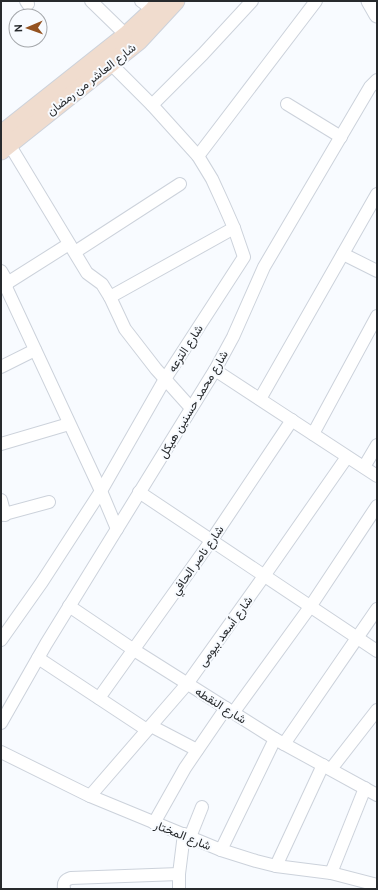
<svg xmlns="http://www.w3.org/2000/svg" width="378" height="890" font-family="Ubuntu,Vazirmatn,sans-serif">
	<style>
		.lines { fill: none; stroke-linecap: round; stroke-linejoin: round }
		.minor-casing { stroke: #ccd2db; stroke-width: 14 }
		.tertiary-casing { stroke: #ccd2db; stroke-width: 17 }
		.secondary-casing { stroke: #ccd2db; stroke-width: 19 }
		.minor { stroke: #fff; stroke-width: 12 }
		.tertiary { stroke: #fff; stroke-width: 15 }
		.secondary { stroke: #f0dcce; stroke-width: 17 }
		.labels { text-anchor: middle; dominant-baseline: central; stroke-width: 4; stroke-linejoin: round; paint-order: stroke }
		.street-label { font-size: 12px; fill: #272a2d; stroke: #f8fbff }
	</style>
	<rect width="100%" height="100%" fill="#f8fbff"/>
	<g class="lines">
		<defs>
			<g id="minor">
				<path d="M26,1L28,4"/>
				<path d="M91,1L126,35"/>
				<path d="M141,1L153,10"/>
				<path d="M287,104L341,137"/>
				<path d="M152,105L203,54L252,1"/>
				<path d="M9,144L87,273L102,284L110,297L125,329L156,369L191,408"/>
				<path d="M198,156L316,1"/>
				<path d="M75,252L180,184"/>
				<path d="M343,254L377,271"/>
				<path d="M1,271L8,283"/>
				<path d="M5,285L101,491L117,529"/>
				<path d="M1,287L69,244"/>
				<path d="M110,297L234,228"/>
				<path d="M1,367L35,350"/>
				<path d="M215,370L377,476"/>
				<path d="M260,399L377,194"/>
				<path d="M313,434L377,316"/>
				<path d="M1,444L69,424"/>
				<path d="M364,467L377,445"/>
				<path d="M139,492L377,651"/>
				<path d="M1,500L5,515"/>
				<path d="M1,515L49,502"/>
				<path d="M69,606L134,650L275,739L377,795"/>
				<path d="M1,640L42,582L101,491L165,379L244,257L234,228L223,203L212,179L198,156L152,105L111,64"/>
				<path d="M38,658L147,730"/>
				<path d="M99,698L211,541L292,420"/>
				<path d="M233,713L310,607L377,506"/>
				<path d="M1,723L46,644L215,370L233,337L264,267L370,87L377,80"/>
				<path d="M151,726L197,750"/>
				<path d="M284,744L377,609"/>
				<path d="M1,752L90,796L221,850L256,861L276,866L331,873L377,885"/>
				<path d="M331,769L377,710"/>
				<path d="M90,796L187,684L264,576L347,457"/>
				<path d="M154,823L185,768L226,708"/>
				<path d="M190,837L202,807"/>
				<path d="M221,850L275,739"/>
				<path d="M276,866L323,765"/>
				<path d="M331,873L365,788"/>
				<path d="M64,889C63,882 65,880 71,878L179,874"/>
				<path d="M179,889V874L184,834"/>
			</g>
			<path id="tertiary" d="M369,1L377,15"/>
			<g id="secondary">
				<path d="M1,134L126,35L153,10L160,1"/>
				<path d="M1,151L139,41L176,1"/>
			</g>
		</defs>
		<!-- minor casing -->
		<use href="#minor" class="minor-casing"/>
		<!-- tertiary casing -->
		<use href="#tertiary" class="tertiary-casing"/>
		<!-- secondary casing -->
		<use href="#secondary" class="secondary-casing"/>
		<!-- minor -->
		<use href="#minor" class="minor"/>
		<!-- tertiary -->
		<use href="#tertiary" class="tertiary"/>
		<!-- secondary -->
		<use href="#secondary" class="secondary"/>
	</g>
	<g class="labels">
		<!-- street labels -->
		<g class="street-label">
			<text transform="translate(91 79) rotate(-38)">شارع العاشر من رمضان</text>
			<text transform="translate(185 348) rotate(-57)">شارع الترعه</text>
			<text transform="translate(193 404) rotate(-59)">شارع محمد حسنين هيكل</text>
			<text transform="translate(197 560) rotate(-55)">شارع ناصر الحافي</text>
			<text transform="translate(225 631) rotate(-54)">شارع أسعد بيومى</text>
			<text transform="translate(221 705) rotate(32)">شارع النقطه</text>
			<text transform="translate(183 835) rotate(22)">شارع المختار</text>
		</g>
	</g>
	<!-- border -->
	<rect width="378" height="890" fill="none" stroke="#272a2d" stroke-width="4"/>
	<!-- north arrow -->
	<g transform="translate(28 28) rotate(268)"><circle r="19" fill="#f8fbff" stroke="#a4a7ab"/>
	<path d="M0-3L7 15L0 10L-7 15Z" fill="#945220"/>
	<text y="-6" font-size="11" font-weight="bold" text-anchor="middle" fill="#272a2d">N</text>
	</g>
</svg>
